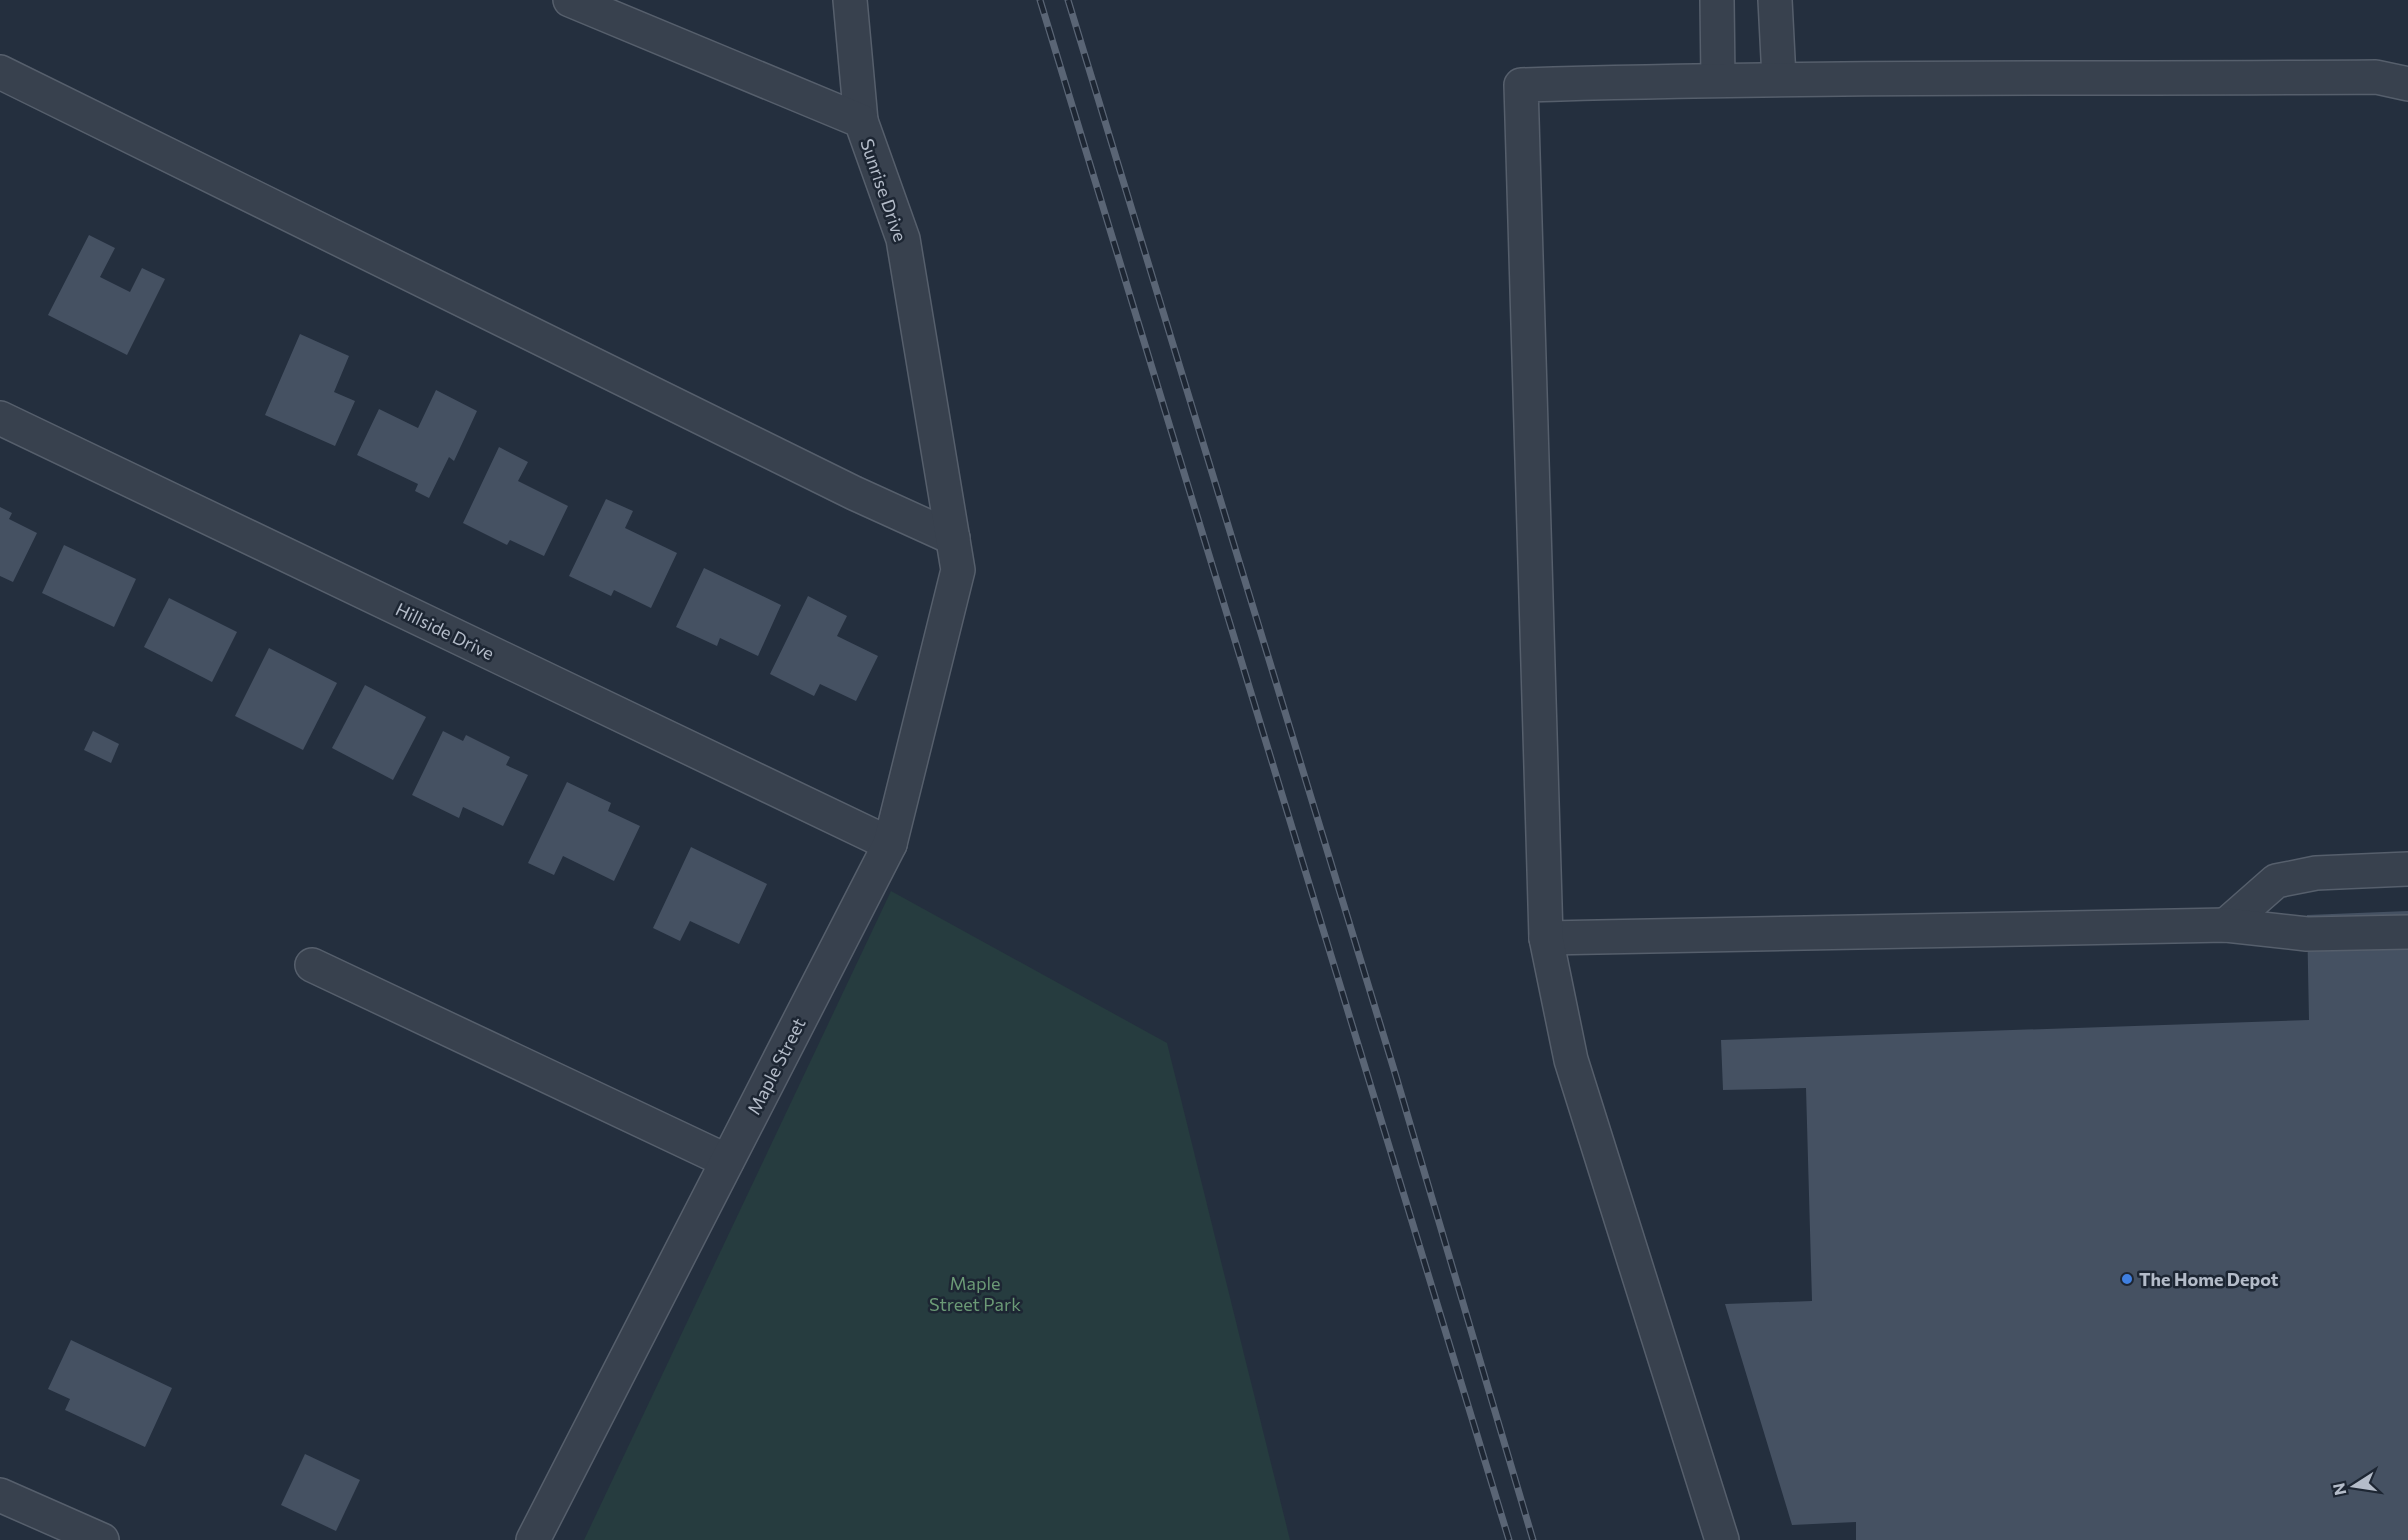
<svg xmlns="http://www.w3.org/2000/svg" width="2408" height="1540" font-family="Commissioner,sans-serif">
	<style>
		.green { fill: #263c3f }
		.building { fill: #455162 }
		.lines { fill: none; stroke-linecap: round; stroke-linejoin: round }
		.minor-casing { stroke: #565f6c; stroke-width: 36 }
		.minor { stroke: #38414e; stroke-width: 33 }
		.rail-casing { stroke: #5a6575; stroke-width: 7 }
		.rail { stroke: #1d2633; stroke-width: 4.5; stroke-dasharray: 14; stroke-linecap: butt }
		.shop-dot { fill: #3f7fe0; stroke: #1d2633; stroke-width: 2 }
		.labels { text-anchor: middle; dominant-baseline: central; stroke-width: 5; stroke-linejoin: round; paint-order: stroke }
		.street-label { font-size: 18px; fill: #b4bcc9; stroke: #1d2633 }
		.poi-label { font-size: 18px; font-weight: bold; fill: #b4bcc9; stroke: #1d2633; text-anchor: start }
		.park-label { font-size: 18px; fill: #6b9a76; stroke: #1d2633 }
	</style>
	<rect width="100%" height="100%" fill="#242f3e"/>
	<!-- green -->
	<path class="green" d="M891,891L1167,1043L1290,1540H584Z"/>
	<!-- building -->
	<g class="building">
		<path d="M89,235L115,248L100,277L130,292L142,268L165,279L127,355L48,315Z"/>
		<path d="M300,334L349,356L334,392L355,401L335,446L265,415Z"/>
		<path d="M436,390L477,411L454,461L449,457L429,498L415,491L418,484L357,455L379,409L418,428Z"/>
		<path d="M499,447L528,462L518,481L568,506L544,556L510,540L507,545L463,523Z"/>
		<path d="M606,499L633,511L625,528L677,553L651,608L614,590L611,596L569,576Z"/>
		<path d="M0,507L12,513L9,519L37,533L13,582L0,576Z"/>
		<path d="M64,545L136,579L114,627L42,593Z"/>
		<path d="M704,568L781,605L758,656L720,638L717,646L676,627Z"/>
		<path d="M808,596L847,616L837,636L878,656L856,701L820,684L814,696L770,674Z"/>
		<path d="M169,598L237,632L212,682L144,647Z"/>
		<path d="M269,648L337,683L303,750L235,716Z"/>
		<path d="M365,685L426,717L393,780L332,748Z"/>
		<path d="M93,731L119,744L111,763L84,750Z"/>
		<path d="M443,731L463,741L466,735L510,757L506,765L528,775L503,826L463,807L459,818L412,795Z"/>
		<path d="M567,782L611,803L608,811L640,826L614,881L563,856L554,875L528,863Z"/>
		<path d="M691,847L767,884L739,944L690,921L680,941L653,928Z"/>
		<path d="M2408,911V1540H1856V1522L1792,1525L1725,1304L1812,1301L1806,1088L1723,1090L1721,1040L2309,1020L2307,915Z"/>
		<path d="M71,1340L172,1388L145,1447L65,1410L70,1399L48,1389Z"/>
		<path d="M305,1454L360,1480L336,1531L281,1505Z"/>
	</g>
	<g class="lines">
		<defs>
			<g id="minor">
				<path d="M850,0L861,121"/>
				<path d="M1717,0L1718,79"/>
				<path d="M1775,0L1779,78"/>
				<path d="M0,72L854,493L953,538"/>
				<path d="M0,418L890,844"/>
				<path d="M2226,925L2276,881L2316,873L2408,869"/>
				<path d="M1546,938L2226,925L2307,934L2408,932"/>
				<path d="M312,965L727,1161"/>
				<path d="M0,1495L102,1540"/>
				<path d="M533,1540L890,844L958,570L903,239L861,121L570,0"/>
				<path d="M1722,1540L1571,1060L1546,938L1521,85C1806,76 2091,79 2376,77L2408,84"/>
			</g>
		</defs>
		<!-- minor casing -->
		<use href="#minor" class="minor-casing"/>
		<!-- minor -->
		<use href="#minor" class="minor"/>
		<defs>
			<g id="rail">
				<path d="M1040,0L1509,1540"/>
				<path d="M1068,0L1395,1073L1533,1540"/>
			</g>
		</defs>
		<!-- rail casing -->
		<use href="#rail" class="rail-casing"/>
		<!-- rail -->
		<use href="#rail" class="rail"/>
	</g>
	<!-- markers -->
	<circle class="shop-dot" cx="2127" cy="1279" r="6"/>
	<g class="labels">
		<!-- street labels -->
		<g class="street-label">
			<text transform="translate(884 190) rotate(71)">Sunrise Drive</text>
			<text transform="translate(445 631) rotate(26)">Hillside Drive</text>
			<text transform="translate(776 1066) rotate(-63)">Maple Street</text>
		</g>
		<!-- poi labels -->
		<g class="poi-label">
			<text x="2139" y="1279">The Home Depot</text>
		</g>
		<!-- park labels -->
		<g class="park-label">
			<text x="975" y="1283">Maple<tspan x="975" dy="21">Street Park</tspan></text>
		</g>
	</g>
	<!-- north arrow -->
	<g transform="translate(2354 1486) rotate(258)" stroke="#1d2633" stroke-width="4.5" paint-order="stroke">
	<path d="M0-4.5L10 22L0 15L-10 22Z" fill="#b4bcc9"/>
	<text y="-9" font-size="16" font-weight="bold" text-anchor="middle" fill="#b4bcc9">N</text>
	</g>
</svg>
